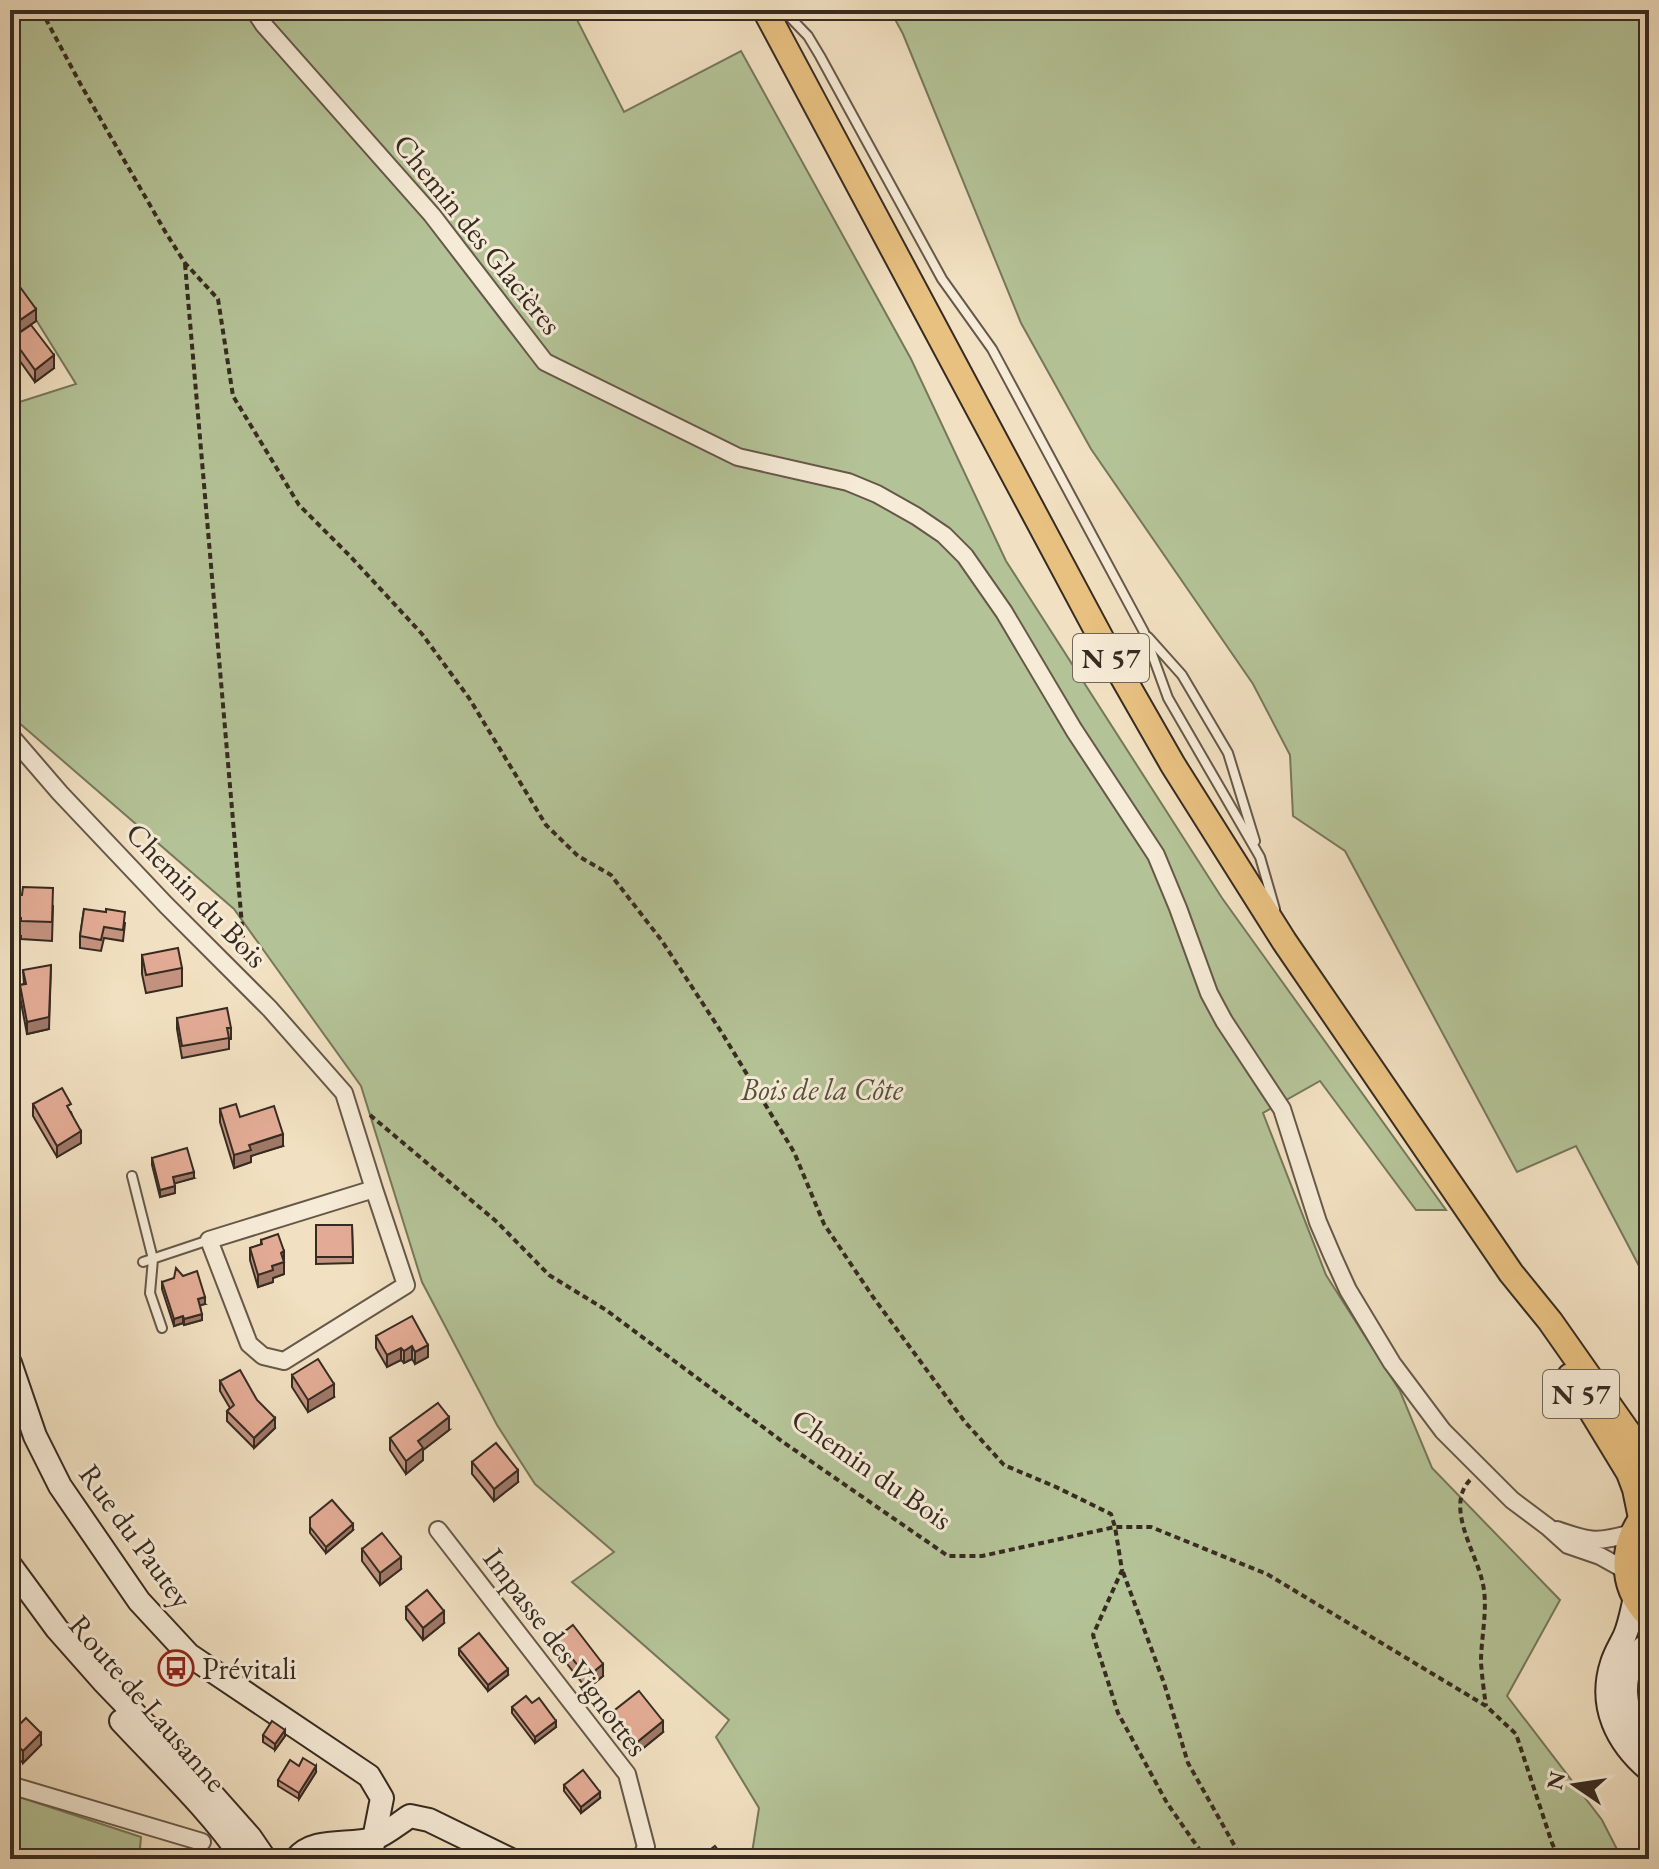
<svg xmlns="http://www.w3.org/2000/svg" width="1659" height="1869" font-family="'EB Garamond',serif">
	<style>
		.green { fill: #b4c397; stroke: #76775c; stroke-width: 2 }
		.lines { fill: none; stroke-linecap: round; stroke-linejoin: round }
		.lane-casing { stroke: #665849; stroke-width: 12 }
		.street-casing { stroke: #665849; stroke-width: 20 }
		.secondary-casing { stroke: #372b21; stroke-width: 26 }
		.primary-casing { stroke: #372b21; stroke-width: 28 }
		.path { stroke: #372b21; stroke-width: 4; stroke-dasharray: 6 4; stroke-linecap: butt }
		.lane { stroke: #f6ebd7; stroke-width: 8 }
		.street { stroke: #f6ebd7; stroke-width: 16 }
		.secondary { stroke: #f6ebd7; stroke-width: 22 }
		.primary { stroke: #e8c080; stroke-width: 24 }
		.wall { fill: #c39380; stroke: #372b21; stroke-width: 2 }
		.shaded-wall { fill: #9f7868; stroke: #372b21; stroke-width: 2 }
		.building { fill: #e3ab95; stroke: #372b21; stroke-width: 2 }
		.labels { text-anchor: middle; dominant-baseline: central; stroke-width: 6; stroke-linejoin: round; paint-order: stroke }
		.shield { fill: #f6ebd7; stroke: #706558; stroke-width: 2 }
		.shield-label { font-size: 28px; font-weight: bold; fill: #372b21 }
		.street-label { font-size: 30px; fill: #372b21; stroke: #f6ebd7 }
		.park-label { font-size: 30px; font-style: italic; fill: #56513e; stroke: #f6ebd7 }
		.poi-label { font-size: 30px; fill: #372b21; stroke: #f6ebd7; text-anchor: start }
	</style>
	<rect width="100%" height="100%" fill="#f1e0c1"/>
	<filter id="stains"><feTurbulence type="fractalNoise" baseFrequency=".0025" numOctaves="4"/><feColorMatrix values="0 0 0 0 .2 0 0 0 0 .09 0 0 0 0 .02 0 0 0 .5 -.17"/></filter>
	<radialGradient id="worn" r=".72"><stop offset=".6" stop-color="#630" stop-opacity="0"/><stop offset="1" stop-color="#630" stop-opacity=".3"/></radialGradient>
	<!-- green -->
	<g class="green">
		<path d="M10,10H572L624,112L741,51L911,359L1006,561L1222,898L1446,1210H1416L1320,1081L1263,1113L1326,1275L1400,1391L1432,1468L1560,1600L1507,1696L1602,1820L1622,1859H757L752,1853L759,1808L716,1737L729,1720L572,1582L614,1552L535,1484L497,1425L422,1282L361,1086L234,909L10,715V405L76,384L10,278Z"/>
		<path d="M890,10H1649V1285L1576,1146L1517,1172L1345,851L1293,816L1290,755L1253,684L1091,449L1021,323L903,34Z"/>
		<path d="M10,1794L141,1837L139,1859H10Z"/>
	</g>
	<g class="lines">
		<defs>
			<g id="lane">
				<path d="M783,10L808,36L820,56L942,279L992,349L1144,632L1168,698L1260,857L1275,909"/>
				<path d="M1148,637L1182,675L1228,753L1255,841"/>
				<path d="M132,1176L153,1259L150,1293L162,1328"/>
				<path d="M143,1262L209,1240"/>
			</g>
			<g id="street">
				<path d="M254,10L264,25L432,215L545,362L738,457L848,482L877,494L916,516L944,535L965,556L1004,612L1074,730L1156,855L1178,908L1209,993L1224,1021L1282,1109L1318,1222L1333,1257L1348,1290L1392,1363L1443,1431L1512,1500L1548,1527L1568,1545L1600,1556L1627,1571"/>
				<path d="M10,735L60,793L166,905L270,1009L344,1093L374,1189L209,1240L249,1344L263,1356L284,1361L406,1285L374,1189"/>
				<path d="M438,1530L627,1774L646,1847L640,1859"/>
				<path d="M1557,1530C1591,1542 1597,1543 1632,1533"/>
				<path d="M10,1785L202,1842"/>
			</g>
			<g id="secondary">
				<path d="M10,1363L35,1436L60,1486L139,1601L189,1655L369,1776L382,1798L370,1859"/>
				<path d="M10,1565L57,1629L103,1681L211,1793L250,1837L265,1859"/>
				<path d="M1635,1598C1632,1610 1630,1623 1625,1635C1621,1644 1615,1653 1612,1663C1598,1706 1617,1743 1649,1770"/>
				<path d="M1649,1643C1615,1667 1622,1719 1649,1746"/>
				<path d="M121,1721C161,1764 211,1811 243,1859"/>
				<path d="M296,1859C313,1837 348,1846 373,1839C385,1835 399,1823 410,1816L429,1820L509,1859"/>
			</g>
			<g id="primary">
				<path d="M765,10L1110,655L1173,765L1284,941L1511,1273L1550,1321L1637,1445L1649,1460"/>
				<path d="M1570,1376L1629,1473L1635,1489L1641,1518"/>
				<path d="M1649,1510C1620,1539 1618,1587 1649,1616"/>
			</g>
		</defs>
		<!-- lane casing -->
		<use href="#lane" class="lane-casing"/>
		<!-- street casing -->
		<use href="#street" class="street-casing"/>
		<!-- secondary casing -->
		<use href="#secondary" class="secondary-casing"/>
		<!-- primary casing -->
		<use href="#primary" class="primary-casing"/>
		<!-- path -->
		<g class="path">
			<path d="M41,10L81,85L166,233L185,263L218,299L233,396L299,505L350,556L422,634L469,698L546,825L578,856L611,875L662,941L722,1033L794,1152L824,1224L873,1297L965,1422L1004,1465L1056,1487L1111,1514L1115,1527L1122,1570L1093,1635L1118,1713L1167,1803L1206,1859"/>
			<path d="M185,264L245,960"/>
			<path d="M370,1115L497,1222L549,1275L606,1310L783,1442L948,1556H982L1115,1527H1151L1267,1574L1486,1706L1516,1734L1552,1843L1559,1859"/>
			<path d="M1470,1480C1445,1506 1475,1551 1482,1580C1489,1606 1481,1636 1481,1662C1482,1677 1484,1692 1486,1706"/>
			<path d="M1123,1572L1164,1683L1188,1763L1242,1859"/>
		</g>
		<!-- lane -->
		<use href="#lane" class="lane"/>
		<!-- street -->
		<use href="#street" class="street"/>
		<!-- secondary -->
		<use href="#secondary" class="secondary"/>
		<!-- primary -->
		<use href="#primary" class="primary"/>
	</g>
	<!-- wall -->
	<g class="wall">
		<path d="M10,288L36,321L26,328L54,368L35,382L12,350V338L20,332L10,318Z"/>
		<path d="M10,894L53,906L52,941L21,939V936H10Z"/>
		<path d="M84,909L125,923L123,941L104,938L101,951L80,948V936Z"/>
		<path d="M142,955L182,968V986L146,993L142,974Z"/>
		<path d="M23,970L49,1029L27,1034L20,997V985L24,984Z"/>
		<path d="M177,1018L231,1028V1039H229V1049L182,1058L177,1029Z"/>
		<path d="M33,1104L71,1112L81,1143L57,1157L33,1116Z"/>
		<path d="M220,1109L240,1117L283,1146L251,1156V1162L234,1168L220,1122Z"/>
		<path d="M152,1158L194,1178L174,1183L175,1193L160,1197L152,1165Z"/>
		<path d="M316,1225H352L353,1263L316,1264Z"/>
		<path d="M261,1240L284,1251V1274L273,1278V1282L258,1287L250,1260V1248L261,1245Z"/>
		<path d="M162,1282L205,1304L200,1305L202,1320L184,1325L183,1323L174,1326L162,1289Z"/>
		<path d="M376,1336L428,1345V1357L415,1364L412,1359L404,1363L401,1360L387,1367L376,1348Z"/>
		<path d="M292,1375L334,1397L308,1412L292,1387Z"/>
		<path d="M220,1381L275,1428L254,1448L227,1421V1411L230,1408L220,1391Z"/>
		<path d="M449,1430L423,1450V1460L406,1474L390,1450V1438Z"/>
		<path d="M472,1462L518,1482L494,1501L472,1474Z"/>
		<path d="M310,1518L353,1530L326,1553L310,1533Z"/>
		<path d="M362,1549L401,1569L380,1585L362,1561Z"/>
		<path d="M406,1607L444,1623L423,1640L406,1619Z"/>
		<path d="M556,1638L603,1676L587,1689L556,1650Z"/>
		<path d="M459,1649L508,1675L488,1691L459,1655Z"/>
		<path d="M532,1703L556,1727L535,1743L512,1713V1707Z"/>
		<path d="M611,1713L663,1732L636,1754L611,1723Z"/>
		<path d="M10,1734L41,1745L23,1763L10,1750Z"/>
		<path d="M263,1735L285,1736L275,1750L263,1742Z"/>
		<path d="M299,1766L316,1772L299,1799L278,1786V1780Z"/>
		<path d="M564,1785L600,1798L581,1813L564,1791Z"/>
	</g>
	<!-- shaded-wall -->
	<g class="shaded-wall">
		<path d="M36,309V321L20,332V320Z"/>
		<path d="M54,355V368L35,382V370Z"/>
		<path d="M51,965L49,1029L27,1034V1022Z"/>
		<path d="M16,1095V1108L10,1110V1097Z"/>
		<path d="M81,1131V1143L57,1157V1146Z"/>
		<path d="M283,1134V1146L251,1156V1162L234,1168V1155L249,1145Z"/>
		<path d="M194,1172V1178L173,1184V1177Z"/>
		<path d="M175,1186V1193L160,1197V1190Z"/>
		<path d="M284,1251V1274L273,1278V1282L258,1287V1275L272,1266L281,1253Z"/>
		<path d="M205,1297V1304L198,1306V1299Z"/>
		<path d="M202,1314V1320L184,1325V1319Z"/>
		<path d="M183,1316V1323L174,1326V1319Z"/>
		<path d="M428,1345V1357L415,1364V1352Z"/>
		<path d="M412,1346V1359L404,1363V1351Z"/>
		<path d="M401,1348V1360L387,1367V1355Z"/>
		<path d="M334,1384V1397L308,1412V1400Z"/>
		<path d="M449,1417V1430L423,1450V1460L406,1474V1461L418,1441Z"/>
		<path d="M275,1418V1428L254,1448V1438Z"/>
		<path d="M518,1470V1482L494,1501V1489Z"/>
		<path d="M353,1524V1530L326,1553V1547Z"/>
		<path d="M401,1557V1569L380,1585V1573Z"/>
		<path d="M444,1611V1623L423,1640V1628Z"/>
		<path d="M603,1664V1676L587,1689V1677Z"/>
		<path d="M508,1669V1675L488,1691V1685Z"/>
		<path d="M556,1721V1727L535,1743V1737Z"/>
		<path d="M663,1721V1732L636,1754V1743Z"/>
		<path d="M285,1730V1736L275,1750V1744Z"/>
		<path d="M41,1733V1745L23,1763V1751Z"/>
		<path d="M316,1766V1772L299,1799V1793Z"/>
		<path d="M600,1792V1798L581,1813V1807Z"/>
	</g>
	<!-- building -->
	<g class="building">
		<path d="M20,287L36,309L20,320L10,306V288Z"/>
		<path d="M31,325L54,355L35,370L12,338Z"/>
		<path d="M23,887L53,888L52,922L21,921V918L10,917V894L22,895Z"/>
		<path d="M84,909L106,912V909L125,912L123,930L104,927L101,940L80,936Z"/>
		<path d="M178,948L182,968L146,975L142,955Z"/>
		<path d="M51,965L49,1017L27,1022L20,985L26,984L23,970Z"/>
		<path d="M227,1008L231,1028H227L229,1038L182,1046L177,1018Z"/>
		<path d="M10,1076L16,1095L10,1097Z"/>
		<path d="M62,1088L71,1104L67,1106L81,1131L57,1146L33,1104Z"/>
		<path d="M236,1104L240,1117L274,1106L283,1134L249,1145L251,1150L234,1155L220,1109Z"/>
		<path d="M187,1148L194,1172L173,1177L175,1186L160,1190L152,1158Z"/>
		<path d="M316,1225H352L353,1257H316Z"/>
		<path d="M278,1234L284,1251L281,1253L284,1262L272,1266L273,1270L258,1275L250,1248L262,1244L261,1240Z"/>
		<path d="M176,1268L183,1276L197,1271L205,1297L198,1299L202,1314L184,1319L183,1316L174,1319L162,1282L174,1278Z"/>
		<path d="M412,1316L428,1345L415,1352L412,1346L404,1351L401,1348L387,1355L376,1336Z"/>
		<path d="M318,1359L334,1384L308,1400L292,1375Z"/>
		<path d="M240,1370L257,1400L275,1418L254,1438L227,1411L234,1405L220,1381Z"/>
		<path d="M438,1403L449,1417L418,1441L423,1448L406,1461L390,1438Z"/>
		<path d="M496,1443L518,1470L494,1489L472,1462Z"/>
		<path d="M332,1500L353,1524L326,1547L310,1527V1518Z"/>
		<path d="M382,1533L401,1557L380,1573L362,1549Z"/>
		<path d="M427,1590L444,1611L423,1628L406,1607Z"/>
		<path d="M573,1625L603,1664L587,1677L556,1638Z"/>
		<path d="M479,1633L508,1669L488,1685L459,1649Z"/>
		<path d="M639,1691L663,1721L636,1743L611,1713Z"/>
		<path d="M526,1696L532,1703L539,1698L556,1721L535,1737L512,1707Z"/>
		<path d="M26,1718L41,1733L23,1751L10,1738V1734Z"/>
		<path d="M272,1721L285,1730L275,1744L263,1735Z"/>
		<path d="M303,1758L316,1766L299,1793L278,1780L290,1760L299,1766Z"/>
		<path d="M583,1770L600,1792L581,1807L564,1785Z"/>
		<path d="M715,1846L725,1859H698Z"/>
	</g>
	<!-- icons -->
	<defs>
		<symbol id="bus-ring" viewBox="-11 -11 22 22"><circle r="9.5" fill="#f6ebd7" stroke="#8f2418" stroke-width="1.5"/><path d="M-5-6H5V4H4V6H2V4H-2V6H-4V4H-5ZM-3.5-4V0h7V-4ZM-3.5 1.2v1.5H-2V1.2ZM2 1.2v1.5H3.5V1.2Z" fill="#8f2418"/></symbol>
	</defs>
	<g fill-rule="evenodd">
		<use href="#bus-ring" x="156" y="1648" width="40" height="40"/>
	</g>
	<g class="labels">
		<!-- shield labels -->
		<g class="shield">
			<rect x="1073" y="634" width="76" height="48" rx="6"/>
			<rect x="1543" y="1370" width="76" height="48" rx="6"/>
		</g>
		<g class="shield-label">
			<text x="1111" y="658">N 57</text>
			<text x="1581" y="1394">N 57</text>
		</g>
		<!-- street labels -->
		<g class="street-label">
			<text transform="translate(478 234) rotate(51)">Chemin des Glacières</text>
			<text transform="translate(197 895) rotate(46)">Chemin du Bois</text>
			<text transform="translate(872 1469) rotate(35)">Chemin du Bois</text>
			<text transform="translate(136 1536) rotate(54)">Rue du Pautey</text>
			<text transform="translate(566 1652) rotate(53)">Impasse des Vignottes</text>
			<text transform="translate(148 1703) rotate(49)">Route de Lausanne</text>
		</g>
		<!-- park labels -->
		<g class="park-label">
			<text x="822" y="1089">Bois de la Côte</text>
		</g>
		<!-- poi labels -->
		<g class="poi-label">
			<text x="202" y="1668">Prévitali</text>
		</g>
	</g>
	<!-- margin -->
	<rect width="1659" height="1869" fill="none" stroke="#f1e0c1" stroke-width="40"/>
	<rect x="12" y="12" width="1635" height="1845" fill="none" stroke="#372b21" stroke-width="4"/>
	<rect x="20" y="20" width="1619" height="1829" fill="none" stroke="#372b21" stroke-width="2"/>
	<!-- north arrow -->
	<g transform="translate(1575 1785) rotate(283)" stroke="#f6ebd7" stroke-width="6" paint-order="stroke">
	<path d="M0-6L14 30L0 20L-14 30Z" fill="#372b21"/>
	<text y="-12" font-size="22" font-weight="bold" text-anchor="middle" fill="#372b21">N</text>
	</g>
	<rect width="100%" height="100%" filter="url(#stains)"/>
	<rect width="100%" height="100%" fill="url(#worn)"/>
</svg>
